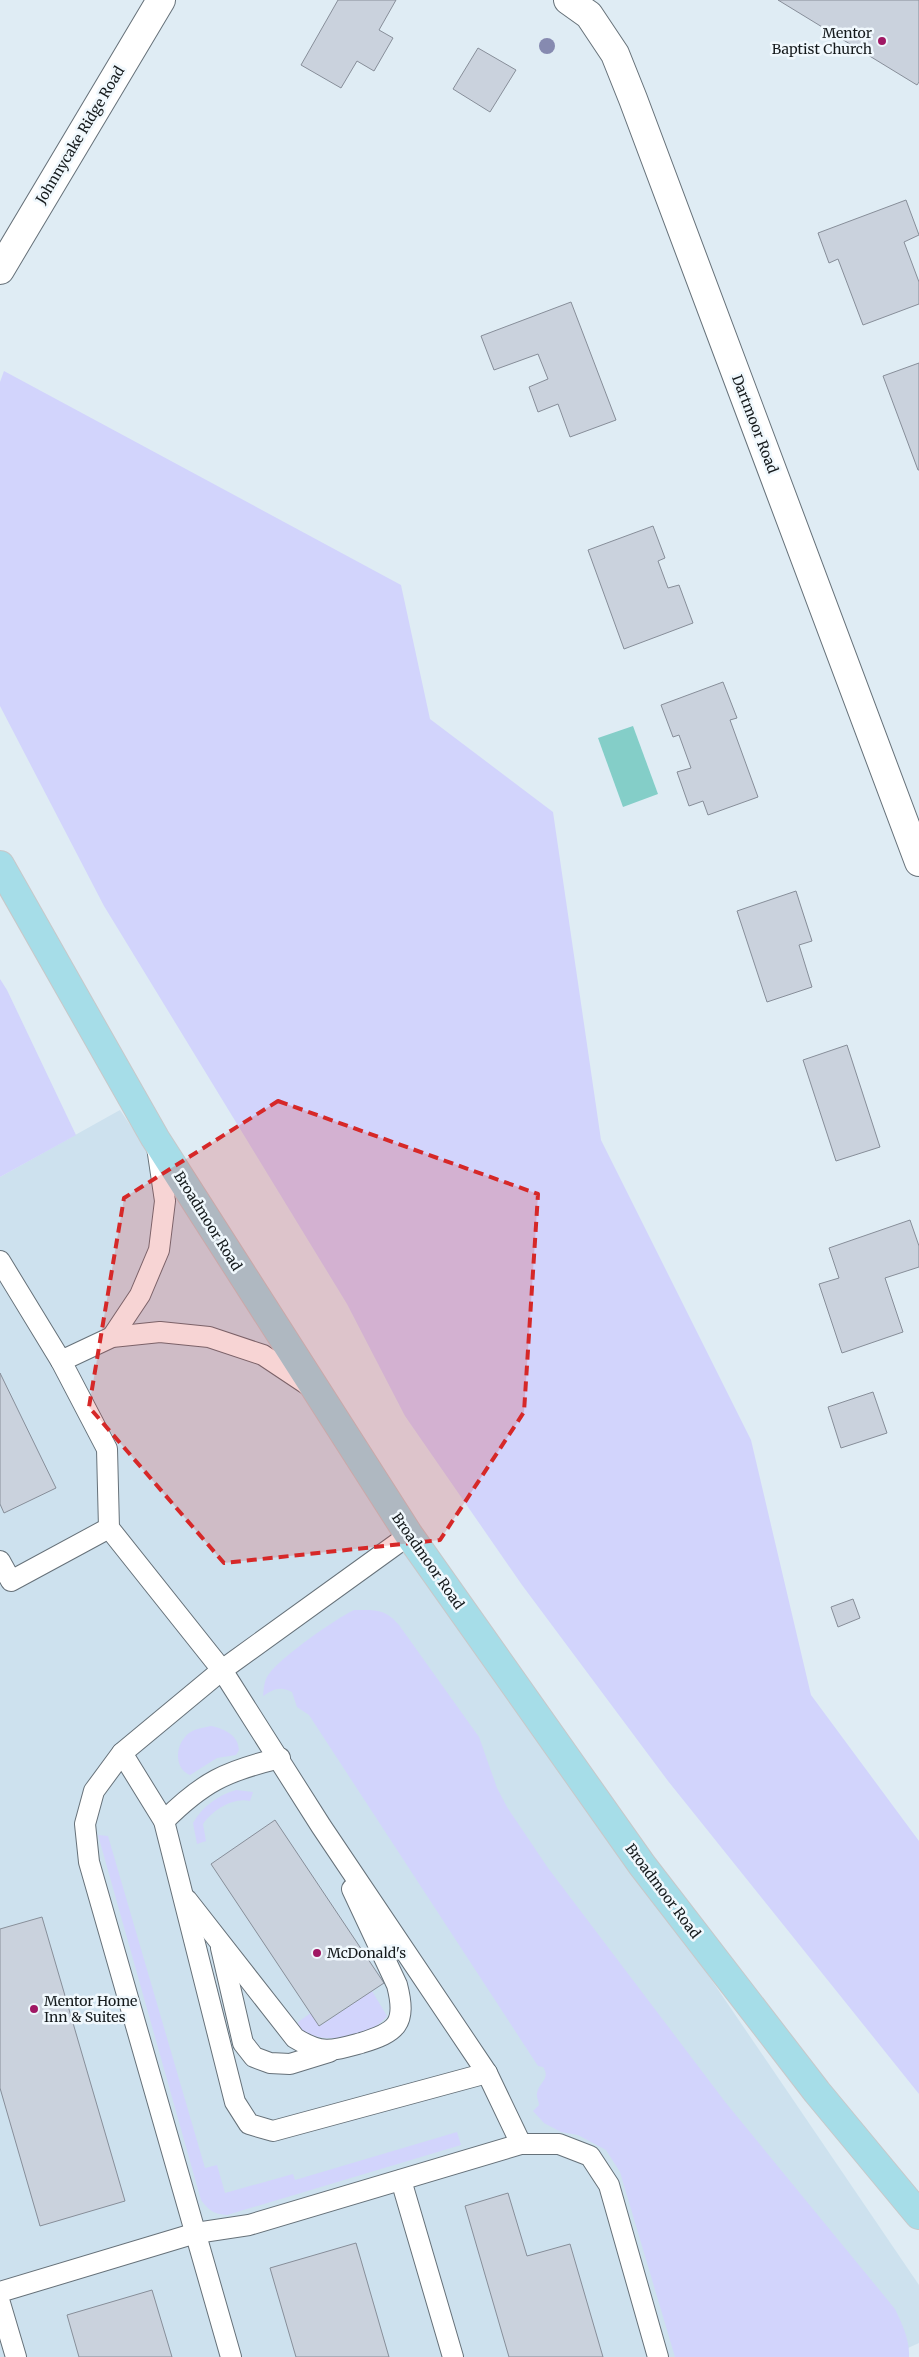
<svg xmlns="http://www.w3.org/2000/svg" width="919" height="2357" font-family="Merriweather,serif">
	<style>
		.built { fill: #cde1ee }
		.green { fill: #d2d4fc }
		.water { fill: #84cec8 }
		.building { fill: #cad2dd; stroke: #878e99 }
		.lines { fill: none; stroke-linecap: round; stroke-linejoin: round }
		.lane-casing { stroke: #667179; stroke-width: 22 }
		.street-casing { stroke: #667179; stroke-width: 30 }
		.secondary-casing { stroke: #667179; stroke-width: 30 }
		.primary-casing { stroke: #c7c8c9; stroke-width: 30 }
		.lane { stroke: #fff; stroke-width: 20 }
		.street { stroke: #fff; stroke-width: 28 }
		.secondary { stroke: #fff; stroke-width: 28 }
		.primary { stroke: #a6dde8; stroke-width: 28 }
		.tree { fill: #868ab0 }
		.marked { fill: #d62828; fill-opacity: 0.2; stroke: #d62828; stroke-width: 4; stroke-dasharray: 10 6; stroke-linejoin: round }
		.poi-dot { fill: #a01864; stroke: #f0f8fd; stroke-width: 2 }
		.labels { text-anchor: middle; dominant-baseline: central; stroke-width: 5; stroke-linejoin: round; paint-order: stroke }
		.poi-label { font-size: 14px; fill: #151a1c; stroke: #f0f8fd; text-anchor: start }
		.street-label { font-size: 14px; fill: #151a1c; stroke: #f0f8fd }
	</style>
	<rect width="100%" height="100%" fill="#dfecf4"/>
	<!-- built -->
	<path class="built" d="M120,1110L919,2285V2343L888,2357H0V1177Z"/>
	<!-- green -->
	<g class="green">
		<path d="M4,371L401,585L430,719L553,812L601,1140L751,1440L811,1695L919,1841V2094L668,1781L522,1585L405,1416L347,1304L104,906L0,706V382Z"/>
		<path d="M0,979L7,990L76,1135L0,1177Z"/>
		<path d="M354,1610C374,1610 385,1608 399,1625L479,1737L497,1788L507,1807L548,1868L726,2103L895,2309C902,2324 910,2340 909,2357H675L620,2172L606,2150L578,2135L561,2132L544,2123L533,2111L539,2105C539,2101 536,2097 537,2093C539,2082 551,2079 543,2067L538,2066L309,1715L297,1707L292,1692C280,1686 274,1689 263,1696C264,1688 264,1680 269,1674C281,1657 335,1619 354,1610Z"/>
		<path d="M211,1726C225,1729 238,1735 239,1750L236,1755L217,1758L190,1775C175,1769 175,1748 185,1737C191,1729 202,1728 211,1726Z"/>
		<path d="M236,1790L253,1792L250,1801C233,1797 213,1810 203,1824L206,1841L197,1844L193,1823C202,1807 218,1795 236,1790Z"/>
		<path d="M98,1835L108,1836L205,2168L217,2165L225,2193L293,2174L295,2180L457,2132L461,2145L227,2215C214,2214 209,2211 201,2200Z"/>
		<path d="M372,1991L387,2016C372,2037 319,2047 299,2028L298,2022L311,2013L320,2026Z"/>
	</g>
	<!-- water -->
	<path class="water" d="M633,726L658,794L623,807L598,738Z"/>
	<!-- building -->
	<g class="building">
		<path d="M338,0H396L379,30L393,38L374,71L357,61L341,88L301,65Z"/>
		<path d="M778,0H919V82L917,85Z"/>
		<path d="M478,48L516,70L490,112L453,89Z"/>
		<path d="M906,200L919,235L904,242L919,282V304L863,325L838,259L829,263L818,233Z"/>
		<path d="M571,302L616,420L570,437L558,404L538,412L529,387L548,379L538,354L494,370L481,336Z"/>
		<path d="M919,363V470H918L883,376Z"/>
		<path d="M653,526L665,558L658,561L668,588L679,585L693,623L624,649L588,550Z"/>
		<path d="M723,682L737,718L730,720L758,797L708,815L703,801L689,806L677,772L691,768L679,735L673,737L661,705Z"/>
		<path d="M796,891L812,941L799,945L812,987L767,1002L737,911Z"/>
		<path d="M847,1045L880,1147L836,1161L803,1060Z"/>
		<path d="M910,1220L919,1246V1267L885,1278L903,1332L842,1353L819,1284L839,1278L829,1248Z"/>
		<path d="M0,1373L56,1488L4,1513L0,1504Z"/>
		<path d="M873,1392L887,1433L841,1448L828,1407Z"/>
		<path d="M853,1599L860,1618L838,1627L831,1607Z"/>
		<path d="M275,1820L384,1983L319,2026L211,1864Z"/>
		<path d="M42,1917L125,2201L40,2226L0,2088V1929Z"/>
		<path d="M508,2193L527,2256L570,2244L603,2357H509L465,2206Z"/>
		<path d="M356,2243L389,2357H296L270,2268Z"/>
		<path d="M152,2290L172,2357H79L67,2315Z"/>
	</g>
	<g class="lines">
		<defs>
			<g id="lane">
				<path d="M0,1261L61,1361L112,1337L160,1332L209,1337L263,1355L311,1387"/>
				<path d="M112,1337L140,1295L159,1250L165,1201L157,1147"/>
				<path d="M61,1361L107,1449L109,1528L222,1670L321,1826L487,2073L521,2144"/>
				<path d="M0,1561L11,1581L109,1528"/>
				<path d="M122,1753L164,1821L235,2102L249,2124L273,2131L487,2073"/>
				<path d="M164,1821C203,1782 226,1771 280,1758"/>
				<path d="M187,1900L295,2038C322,2055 332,2051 361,2043C397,2032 407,2024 397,1985L352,1889"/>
				<path d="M221,1948L243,2043L254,2057L270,2063L290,2064L329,2052"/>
				<path d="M401,2180L453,2357"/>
				<path d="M0,2292L196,2233L249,2225L521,2144H559L590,2156L609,2185L658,2357"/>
				<path d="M0,2303L16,2357"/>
				<path d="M231,2357L89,1862L85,1824L94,1791L122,1753L222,1670L409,1535"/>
			</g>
			<path id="street" d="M568,0L589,15L615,54L633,99L919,862"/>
			<path id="secondary" d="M0,270L161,0"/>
			<path id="primary" d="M0,865L155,1138L409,1535L642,1865L817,2092L919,2215"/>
		</defs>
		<!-- lane casing -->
		<use href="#lane" class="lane-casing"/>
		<!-- street casing -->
		<use href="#street" class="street-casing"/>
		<!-- secondary casing -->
		<use href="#secondary" class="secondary-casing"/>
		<!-- primary casing -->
		<use href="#primary" class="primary-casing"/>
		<!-- lane -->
		<use href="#lane" class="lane"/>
		<!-- street -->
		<use href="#street" class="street"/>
		<!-- secondary -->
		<use href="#secondary" class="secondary"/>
		<!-- primary -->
		<use href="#primary" class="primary"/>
	</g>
	<!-- trees -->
	<circle class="tree" cx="547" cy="46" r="8"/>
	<!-- marked area -->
	<path class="marked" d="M278,1101L538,1194L524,1412L440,1540L224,1563L89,1407L124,1198Z"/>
	<!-- markers -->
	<g class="poi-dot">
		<circle cx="882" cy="41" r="5"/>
		<circle cx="317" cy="1953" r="5"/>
		<circle cx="34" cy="2009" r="5"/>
	</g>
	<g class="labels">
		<!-- poi labels -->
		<g class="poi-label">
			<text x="872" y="33" text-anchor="end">Mentor<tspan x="872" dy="16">Baptist Church</tspan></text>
			<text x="327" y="1953">McDonald's</text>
			<text x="44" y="2001">Mentor Home<tspan x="44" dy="16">Inn &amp; Suites</tspan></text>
		</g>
		<!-- street labels -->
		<g class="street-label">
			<text transform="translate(80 135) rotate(-59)">Johnnycake Ridge Road</text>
			<text transform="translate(755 424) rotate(69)">Dartmoor Road</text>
			<text transform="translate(208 1221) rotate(58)">Broadmoor Road</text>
			<text transform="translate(428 1561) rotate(55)">Broadmoor Road</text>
			<text transform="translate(663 1891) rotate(53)">Broadmoor Road</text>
		</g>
	</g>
</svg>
